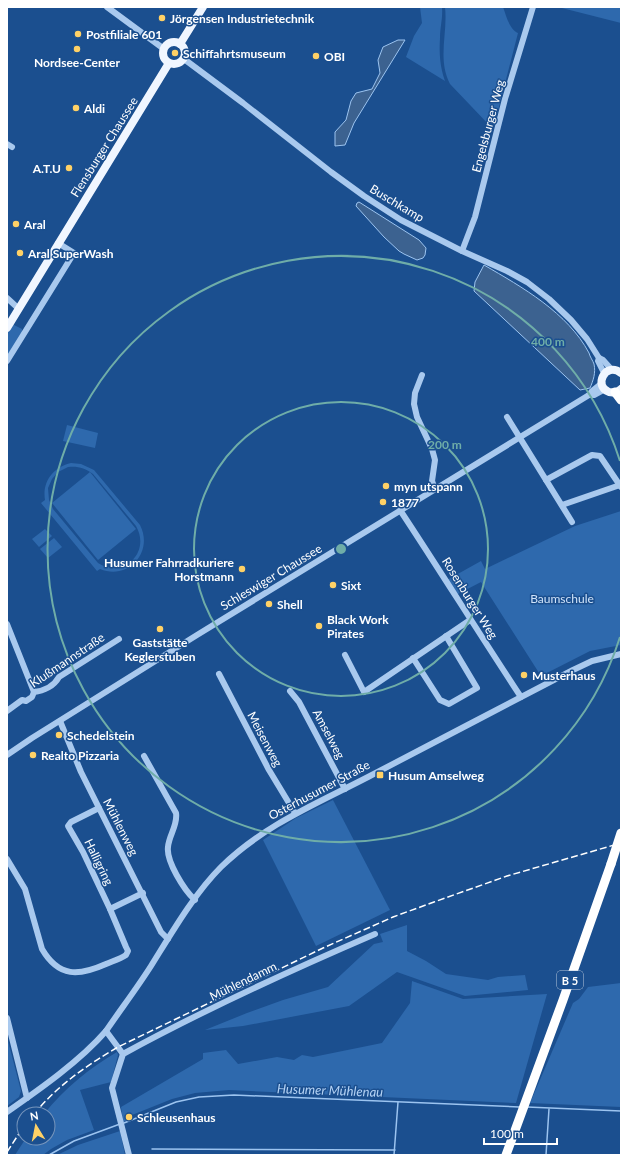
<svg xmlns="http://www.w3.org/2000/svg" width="628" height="1162" font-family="Lato,sans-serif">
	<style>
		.green { fill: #2e69ad; fill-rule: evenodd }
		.water { fill: #3c6290; stroke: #9cc4f0 }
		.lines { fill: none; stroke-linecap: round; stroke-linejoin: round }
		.stream { stroke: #9cc4f0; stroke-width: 1.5 }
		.minor { stroke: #a9c9ee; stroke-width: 6 }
		.major { stroke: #f0f6ff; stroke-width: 8 }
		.highway { stroke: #fff; stroke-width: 9 }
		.rail { stroke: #fff; stroke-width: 1.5; stroke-dasharray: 7 3; stroke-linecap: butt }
		.highway-bridge { stroke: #fff; stroke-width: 9 }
		.ring { fill: none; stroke: #6fada8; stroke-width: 2 }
		.poi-dot { fill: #ffd166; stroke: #1b4f8f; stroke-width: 1.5 }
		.labels { text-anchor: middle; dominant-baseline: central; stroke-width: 3; stroke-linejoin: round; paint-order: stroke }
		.shield { fill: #1b4f8f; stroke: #bbcadd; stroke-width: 1 }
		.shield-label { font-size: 11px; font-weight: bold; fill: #fff }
		.poi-label { font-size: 12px; font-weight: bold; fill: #fff; stroke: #1b4f8f; text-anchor: start }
		.street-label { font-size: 12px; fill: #fff; stroke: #1b4f8f }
		.park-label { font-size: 12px; fill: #cfe3fa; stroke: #1b4f8f }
		.water-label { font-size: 13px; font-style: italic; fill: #b5d3f5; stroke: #1b4f8f }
		.centre { fill: #6fada8; stroke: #1b4f8f; stroke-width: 2 }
		.ring-label { font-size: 12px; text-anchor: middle; font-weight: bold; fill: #6fada8; stroke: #1b4f8f; stroke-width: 3; stroke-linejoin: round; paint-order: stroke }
	</style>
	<rect width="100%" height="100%" fill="#1b4f8f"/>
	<!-- green -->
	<g class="green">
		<path d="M420,7H442C443,18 440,27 440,38C439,53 440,67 445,81L406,57L414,36L422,23Z"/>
		<path d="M445,7H503C506,15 509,29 518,33L494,126L491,127L450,84C437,59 448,33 445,7Z"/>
		<path d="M558,7H621V23Z"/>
		<path d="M12,324L22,329V335L7,359V333Z"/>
		<path d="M67,425L98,433L95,448L63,441Z"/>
		<path d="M71,463L81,464L94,470L140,525C154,552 128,581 100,569L97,571L41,503L45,500C42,482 53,467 71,463ZM68,467C78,466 85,468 93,474L136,526C151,552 124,579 98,563L53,509L49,500L48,488L52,479L58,472Z"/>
		<path d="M90,472L136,529L98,560L52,503Z"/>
		<path d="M621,511V645L590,651L541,676L481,582L456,595L447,580L481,561L485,569L575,526Z"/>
		<path d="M45,529L52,536L39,547L32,539Z"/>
		<path d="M54,538L62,547L48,558L40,549Z"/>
		<path d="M333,800L390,910L316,946L263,840L296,818Z"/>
		<path d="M407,925V951L426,961L446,974L488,980L498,977L525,975L528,990L465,996L397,972L349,1006L243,1026L205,1030L247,1013L283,1000L328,987L374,944L383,942L380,934Z"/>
		<path d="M412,981L463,999L547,994L516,1103L229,1090L195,1093L172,1099L132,1115L131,1113L125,1115L126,1121L123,1122L121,1107L203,1059V1053L226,1050L238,1064L277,1057L294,1060L302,1055L313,1057L382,1043L410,1003Z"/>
		<path d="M621,983V1107L530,1103L573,1003L579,999L588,987Z"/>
		<path d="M7,1037L21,1091L19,1097L7,1106Z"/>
		<path d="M117,1052L118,1055L111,1082L80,1090L94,1130L67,1140L51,1149L43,1155H15L26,1138H48V1114H44C65,1088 88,1069 117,1052Z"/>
		<path d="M120,1131L125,1155H57L78,1145Z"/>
	</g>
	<!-- water -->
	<g class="water">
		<path d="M398,40H405L354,123L345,145L335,146V132L346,120L351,101L356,93L372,89L380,73L378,60L383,47Z"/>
		<path d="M359,202L419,240L426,248L425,255L423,258L417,260L404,254L399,251L384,237L356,206L357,203Z"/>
		<path d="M484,265C522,287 568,313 589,353C590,357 593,361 594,364C596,373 593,381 590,388L580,390L474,291L475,282Z"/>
	</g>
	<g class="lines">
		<!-- stream -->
		<g class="stream">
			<path d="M527,1107L621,1111"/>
			<path d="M124,1123L176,1102L199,1097L234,1095L519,1107"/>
			<path d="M152,1149L395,1150"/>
			<path d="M49,1155L74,1141L120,1124"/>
			<path d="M394,1155L398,1102"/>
			<path d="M546,1155L549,1109"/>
		</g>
		<!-- minor -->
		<g class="minor">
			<path d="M107,7L164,49"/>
			<path d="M184,59L243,103L331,172L364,196L401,220L462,251L507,271L527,282L549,299L571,320L587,339L599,358L598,361L604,373"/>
			<path d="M7,144L12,147"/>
			<path d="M462,251L475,217L505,99L533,7"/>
			<path d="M7,298L19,309"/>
			<path d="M599,358L603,360L612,370"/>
			<path d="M7,361L74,253L58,243"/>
			<path d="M422,375L415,393L414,404L417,417L432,449L435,460L432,481L435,489"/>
			<path d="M589,395H594L605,389"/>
			<path d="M507,417L572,522"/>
			<path d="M546,480L592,455L600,456L621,487"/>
			<path d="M562,505L620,485"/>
			<path d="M400,510C441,572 480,635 521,697"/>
			<path d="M7,624L34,692"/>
			<path d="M345,655L364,692L470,620"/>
			<path d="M413,658L440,700L449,704L477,688L446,636"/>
			<path d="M219,674L269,770L295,813"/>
			<path d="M290,691L299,702L345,789"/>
			<path d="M7,711L22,700L26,701L32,697L34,692C44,691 54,686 59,677L119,639"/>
			<path d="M60,721L81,772L161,932L168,939"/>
			<path d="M7,755L32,738L197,635L589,395L592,391L602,383"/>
			<path d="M144,756L176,813C178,825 169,835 168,847C166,861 184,890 195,900"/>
			<path d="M99,808L71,822L68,826L83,852L110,909L143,893"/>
			<path d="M7,859L25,889L42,949C59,978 79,976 106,964C113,961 120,959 126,955L128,951L126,947L110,909"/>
			<path d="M7,1018L27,1098"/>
			<path d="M106,1031L123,1054"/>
			<path d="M7,1112C40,1089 80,1061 106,1031C121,1009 137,988 151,966C171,934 194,894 221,867C264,825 316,804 368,777C436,741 505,706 573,670L592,661L621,654"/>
			<path d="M129,1155L112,1088L123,1054C205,1009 289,971 375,934"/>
		</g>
		<!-- major -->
		<g class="major">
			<circle cx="174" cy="53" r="11"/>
			<path d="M180,44L203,7"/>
			<path d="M7,328L169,63"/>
			<path d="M621,373C605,361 593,387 609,392C614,393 618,392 621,389"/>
		</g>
		<!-- highway -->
		<g class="highway">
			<path d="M615,392L621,400"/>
			<path d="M506,1155L563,1000L611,864"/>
		</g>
		<!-- rail -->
		<g class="rail">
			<path d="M34,1114C57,1086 87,1065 118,1047L323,948L393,917L434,902L507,876L621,843"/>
			<path d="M7,1152L24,1126"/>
		</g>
		<!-- highway-bridge -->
		<path class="highway-bridge" d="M611,864L621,833"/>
	</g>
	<!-- distance rings -->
	<g class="ring">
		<circle cx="341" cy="549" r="147"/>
		<path d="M620 637A293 293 0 1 1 620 461"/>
	</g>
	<!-- markers -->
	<g class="poi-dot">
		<circle cx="162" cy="18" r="4"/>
		<circle cx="78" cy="34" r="4"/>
		<circle cx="77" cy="49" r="4"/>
		<circle cx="175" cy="53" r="4"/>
		<circle cx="316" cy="56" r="4"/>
		<circle cx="76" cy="108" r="4"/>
		<circle cx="69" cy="168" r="4"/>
		<circle cx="16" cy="224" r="4"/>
		<circle cx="20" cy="253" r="4"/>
		<circle cx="386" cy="486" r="4"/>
		<circle cx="383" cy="502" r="4"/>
		<circle cx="242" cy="569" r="4"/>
		<circle cx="333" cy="585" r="4"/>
		<circle cx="269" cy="604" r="4"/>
		<circle cx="319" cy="626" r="4"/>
		<circle cx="160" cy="629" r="4"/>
		<circle cx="524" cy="675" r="4"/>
		<circle cx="59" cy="735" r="4"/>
		<circle cx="33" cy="755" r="4"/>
		<rect x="376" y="771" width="8" height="8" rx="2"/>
		<circle cx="129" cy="1117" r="4"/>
	</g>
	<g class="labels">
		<!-- shield labels -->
		<rect class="shield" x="557" y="971" width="26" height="18" rx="3"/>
		<g class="shield-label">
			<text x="570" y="980">B 5</text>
		</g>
		<!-- poi labels -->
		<g class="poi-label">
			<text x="170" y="18">Jörgensen Industrietechnik</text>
			<text x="86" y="34">Postfiliale 601</text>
			<text x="183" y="53">Schiffahrtsmuseum</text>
			<text x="324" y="56">OBI</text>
			<text x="77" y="62" text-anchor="middle">Nordsee-Center</text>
			<text x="84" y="108">Aldi</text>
			<text x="61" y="168" text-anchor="end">A.T.U</text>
			<text x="24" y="224">Aral</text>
			<text x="28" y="253">Aral SuperWash</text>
			<text x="394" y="486">myn utspann</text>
			<text x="391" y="502">1877</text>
			<text x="234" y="562" text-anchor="end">Husumer Fahrradkuriere<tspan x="234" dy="14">Horstmann</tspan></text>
			<text x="341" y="585">Sixt</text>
			<text x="277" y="604">Shell</text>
			<text x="327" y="619">Black Work<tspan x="327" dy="14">Pirates</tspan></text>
			<text x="160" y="642" text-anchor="middle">Gaststätte<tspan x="160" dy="14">Keglerstuben</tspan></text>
			<text x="532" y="675">Musterhaus</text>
			<text x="67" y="735">Schedelstein</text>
			<text x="41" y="755">Realto Pizzaria</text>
			<text x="388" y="775">Husum Amselweg</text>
			<text x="137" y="1117">Schleusenhaus</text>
		</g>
		<!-- street labels -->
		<g class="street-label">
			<text transform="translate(488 126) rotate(-75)">Engelsburger Weg</text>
			<text transform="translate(104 147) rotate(-58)">Flensburger Chaussee</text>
			<text transform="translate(397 203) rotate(31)">Buschkamp</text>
			<text transform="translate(271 577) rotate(-31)">Schleswiger Chaussee</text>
			<text transform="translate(470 598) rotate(58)">Rosenburger Weg</text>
			<text transform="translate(67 660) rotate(-34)">Klußmannstraße</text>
			<text transform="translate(329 734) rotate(62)">Amselweg</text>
			<text transform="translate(265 739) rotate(62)">Meisenweg</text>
			<text transform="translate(319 790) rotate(-28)">Osterhusumer Straße</text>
			<text transform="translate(121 827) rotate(63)">Mühlenweg</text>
			<text transform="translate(99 862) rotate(64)">Halligring</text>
			<text transform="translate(243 981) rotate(-26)">Mühlendamm</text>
		</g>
		<!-- park labels -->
		<g class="park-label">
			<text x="562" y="598">Baumschule</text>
		</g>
		<!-- water labels -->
		<g class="water-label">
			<text transform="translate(330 1090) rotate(2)">Husumer Mühlenau</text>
		</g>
	</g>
	<circle cx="341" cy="549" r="6" class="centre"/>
	<g class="ring-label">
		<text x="548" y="346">400 m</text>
		<text x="445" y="449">200 m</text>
	</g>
	<!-- border -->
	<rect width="628" height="1162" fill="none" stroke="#ffffff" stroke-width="16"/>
	<!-- north arrow -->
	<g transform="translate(36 1126) rotate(350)"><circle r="19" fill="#1b4f8f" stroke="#7695bc"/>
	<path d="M0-3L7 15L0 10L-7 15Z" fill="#ffd166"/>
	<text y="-6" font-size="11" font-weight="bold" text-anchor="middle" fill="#ffffff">N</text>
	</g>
	<!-- scale -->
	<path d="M484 1138v6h73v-6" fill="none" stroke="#ffffff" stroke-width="2"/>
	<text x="490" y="1138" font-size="12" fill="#ffffff" stroke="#1b4f8f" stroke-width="3" paint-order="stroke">100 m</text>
</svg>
